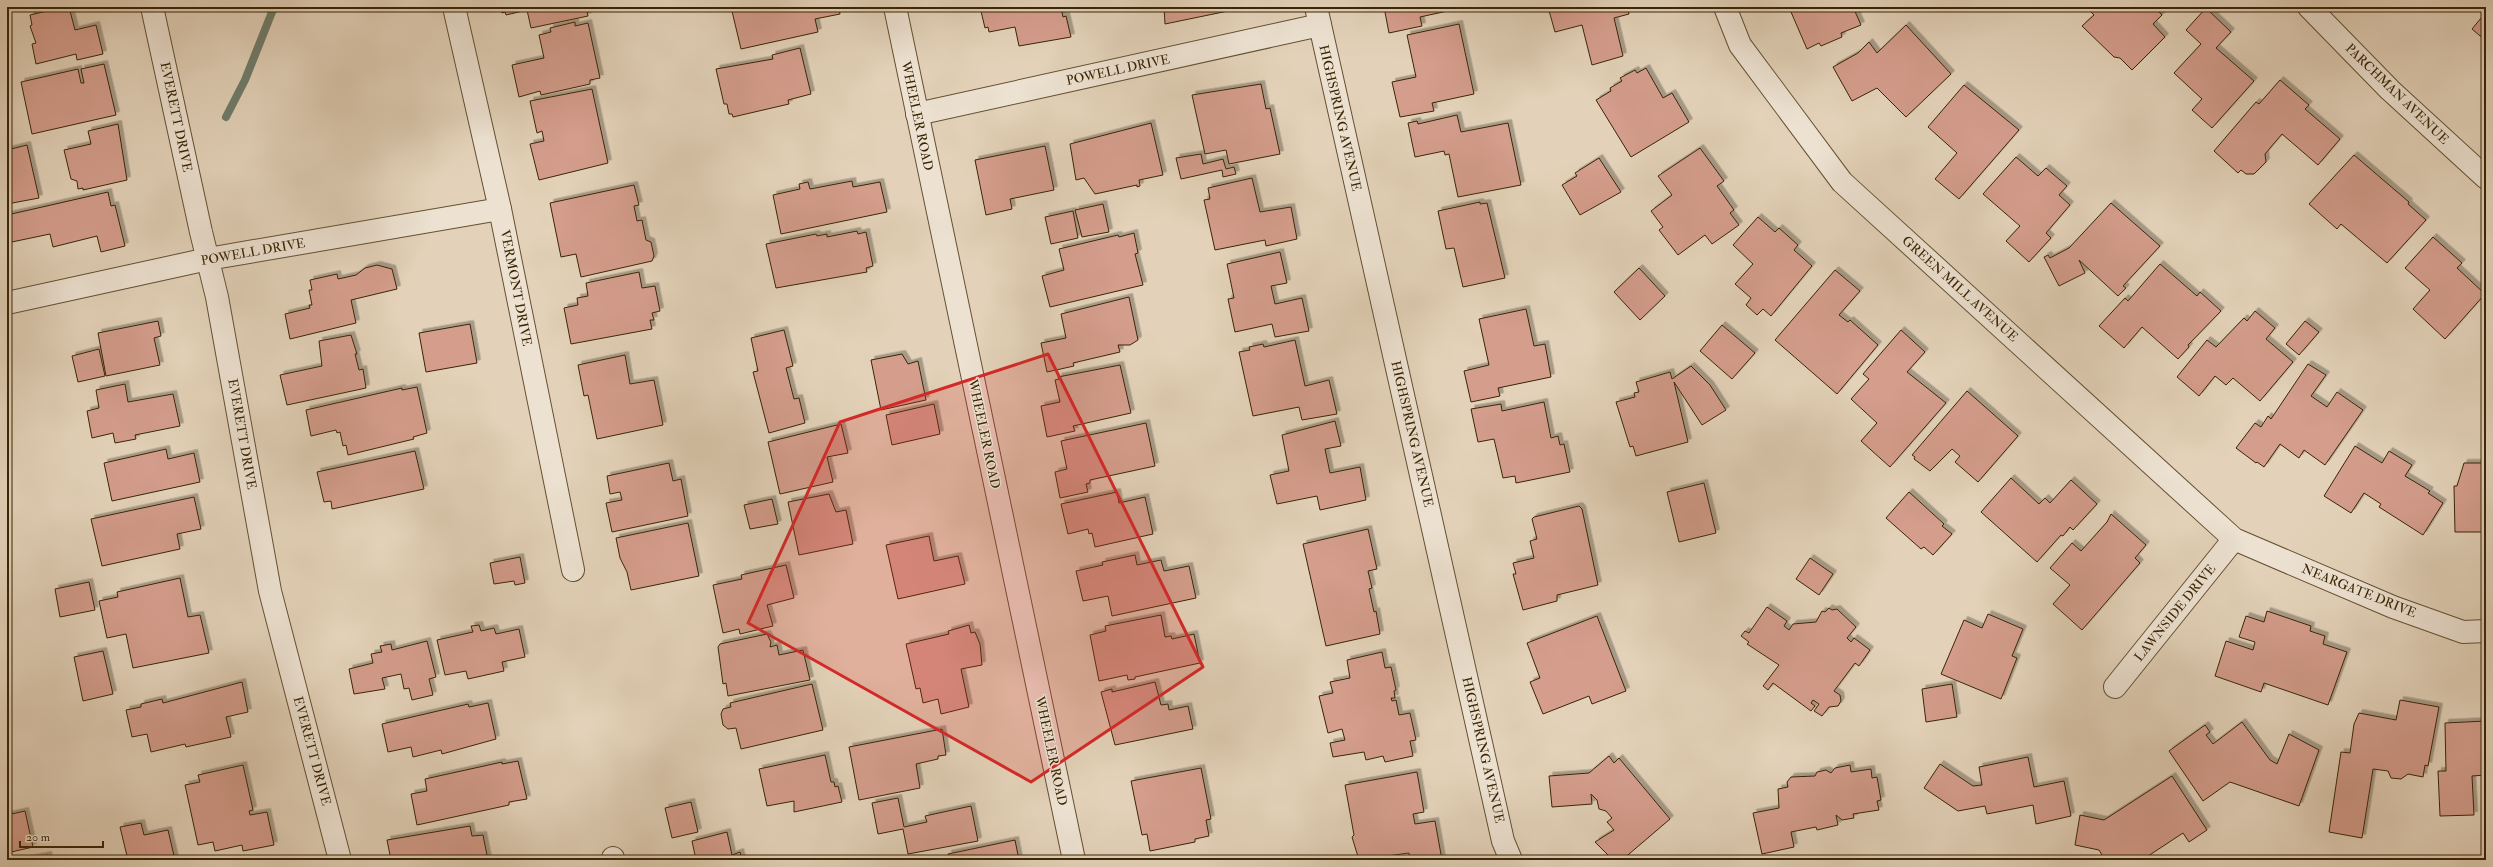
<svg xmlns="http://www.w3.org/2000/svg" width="2493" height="867" font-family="'IM FELL Double Pica',serif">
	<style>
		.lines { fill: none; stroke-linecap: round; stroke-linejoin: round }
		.stream { stroke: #707d6c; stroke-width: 8 }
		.building { fill: #d49d8c; stroke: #392504; filter: url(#shadow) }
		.street-casing { stroke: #645031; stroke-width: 24 }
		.street { stroke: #ede2d2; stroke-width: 22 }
		.marked { fill: #d62828; fill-opacity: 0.2; stroke: #d62828; stroke-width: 3; stroke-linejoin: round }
		.labels { text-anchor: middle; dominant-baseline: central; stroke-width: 3; stroke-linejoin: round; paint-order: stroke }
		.street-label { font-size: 13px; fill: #392504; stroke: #ede2d2 }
	</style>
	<defs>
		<filter id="shadow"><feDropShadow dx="3.5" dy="-3.5" stdDeviation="0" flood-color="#0004"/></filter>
	</defs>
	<rect width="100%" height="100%" fill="#e3d2b9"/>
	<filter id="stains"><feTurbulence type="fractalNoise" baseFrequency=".005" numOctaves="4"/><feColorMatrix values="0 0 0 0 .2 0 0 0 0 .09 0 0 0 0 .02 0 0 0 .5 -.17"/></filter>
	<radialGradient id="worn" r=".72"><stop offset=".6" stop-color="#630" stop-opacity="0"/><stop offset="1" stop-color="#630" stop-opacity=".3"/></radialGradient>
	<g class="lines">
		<!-- stream -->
		<path class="stream" d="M226,117L245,80L274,7"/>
	</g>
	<!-- building -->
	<g class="building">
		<path d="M64,7H69L75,30L96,25L103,54L77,60L76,54L36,64L32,44L36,43L30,26L32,25L30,15Z"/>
		<path d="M501,7H586L588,16L531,28L527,10L506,15L505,12L502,13Z"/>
		<path d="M731,7H839L840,14L815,19L818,32L741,49Z"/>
		<path d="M980,7H1061L1063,17L1066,16L1071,37L1019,46L1015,27L989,32L988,27L985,28Z"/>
		<path d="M1164,7H1227L1228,11L1165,24Z"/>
		<path d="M1384,7H1466L1420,17L1422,26L1389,33Z"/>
		<path d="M1548,7H1627L1629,14L1614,18L1623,56L1592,65L1582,25L1555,32Z"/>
		<path d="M1794,7H1853L1861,25L1841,33L1842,37L1821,46L1819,43L1807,49L1791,12L1796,10Z"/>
		<path d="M2086,7H2154L2162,15L2153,24L2165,37L2132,70L2120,58L2114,57L2082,26L2094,15Z"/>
		<path d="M2206,8L2231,32L2216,48L2254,81L2212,128L2192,110L2202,99L2174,73L2201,44L2186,30Z"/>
		<path d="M2486,12V41L2472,29Z"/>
		<path d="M575,22V26L588,23L600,78L590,80V84L541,95L540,91L519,97L512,65L544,58L539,35L551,32L550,28Z"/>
		<path d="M1459,24L1474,94L1432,103L1434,111L1400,117L1392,82L1416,77L1407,35Z"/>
		<path d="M1906,25L1951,74L1906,117L1877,88L1852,101L1833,67L1858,53L1869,42L1877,53Z"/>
		<path d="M800,48L811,94L788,100L789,104L733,117L732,114H729L727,104H724L716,69L773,59L772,55Z"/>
		<path d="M104,64L116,115L32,134L21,82L78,69L81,83H84L81,69Z"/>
		<path d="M1646,68L1663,98L1672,93L1689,122L1631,157L1596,100L1611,91L1610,88L1622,81L1620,78L1635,70L1637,73Z"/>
		<path d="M2280,80L2309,105L2305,109L2340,139L2318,165L2282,134L2265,154L2266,162L2254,174H2246L2241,170L2238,173L2214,151L2256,102L2259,104Z"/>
		<path d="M1261,84L1266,109L1270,108L1280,154L1229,164L1226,150L1205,154L1192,95Z"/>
		<path d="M1964,85L2019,130L1959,199L1935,179L1957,153L1928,127Z"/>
		<path d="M592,89L608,163L539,180L530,144L544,141L542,131L537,133L530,101Z"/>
		<path d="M1457,115L1461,132L1508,123L1521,185L1458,197L1449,154L1445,155L1444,151L1415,157L1408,123L1417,121L1418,124Z"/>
		<path d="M1151,123L1163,175L1139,180L1140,186L1137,187V185L1095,194L1084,178L1076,180L1070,144Z"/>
		<path d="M118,124L127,180L83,190V188L78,189L77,181L71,179L64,150L91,144L88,131Z"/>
		<path d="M27,145L39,198L7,204V150Z"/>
		<path d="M1045,146L1054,190L1010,199L1012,209L986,215L975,160Z"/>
		<path d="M1700,148L1724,181L1717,186L1734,210L1730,213L1739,225L1712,244L1705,235L1678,255L1659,230L1663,227L1651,211L1672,195L1658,176Z"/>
		<path d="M1201,154L1203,164L1223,159L1226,169L1234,167L1236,174L1223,177L1222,170L1181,179L1176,158Z"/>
		<path d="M2354,155L2409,202L2408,204L2426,220L2387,263L2341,224L2337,229L2309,204Z"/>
		<path d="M2016,157L2038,176L2046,168L2067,186L2059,195L2070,205L2046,233L2051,238L2029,262L2006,241L2020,226L1983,194Z"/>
		<path d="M1599,158L1621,192L1580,215L1562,185L1577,176L1575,173Z"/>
		<path d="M1252,178L1260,212L1291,207L1297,239L1266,246L1265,240L1215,250L1204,200L1210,199L1208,188Z"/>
		<path d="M852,181L853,187L880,182L887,212L781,234L773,195L800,189L799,184L808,182L810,189Z"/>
		<path d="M634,185L639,205L634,206L637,221L642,220L646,240L651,242L654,256L652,261L581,277L576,254L561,257L550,203Z"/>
		<path d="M108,192L111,206L115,205L125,246L101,252L97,236L53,247L50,234L7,243V215Z"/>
		<path d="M1480,202V204L1487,203L1505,278L1463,287L1454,248L1446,249L1438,211Z"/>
		<path d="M2111,203L2160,246L2123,286L2126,288L2118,296L2079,260L2085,273L2059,286L2044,257L2048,255L2050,258L2069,248Z"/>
		<path d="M1103,204L1109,232L1082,237L1075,210Z"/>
		<path d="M1073,211L1078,238L1051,244L1045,217Z"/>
		<path d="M1758,217L1775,232L1779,228L1798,245L1794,250L1812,266L1771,316L1763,309L1757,315L1746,305L1751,298L1735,284L1753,264L1733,245Z"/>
		<path d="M857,231L858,234L866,232L873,266L866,268L867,272L776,288L766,244L816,234L817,236L827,234V237Z"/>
		<path d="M1134,233L1138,253L1135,254L1143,285L1050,307L1042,276L1064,270L1059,249L1118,235L1119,237Z"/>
		<path d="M2433,237L2462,263L2457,268L2485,294L2445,339L2413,309L2430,290L2405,268Z"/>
		<path d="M1280,252L1287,283L1271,286L1275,304L1302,298L1309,331L1275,337L1272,324L1235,332L1228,299L1234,298L1227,264Z"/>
		<path d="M2160,264L2197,296L2200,292L2221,311L2188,345L2189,347L2178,359L2142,327L2124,348L2099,326L2125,298L2128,301Z"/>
		<path d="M377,265L392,269L397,289L351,300L356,323L290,339L285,314L310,308L309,305H312L309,290H312L310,280L337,274L338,279L356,275L365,268Z"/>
		<path d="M1639,268L1665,296L1640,320L1614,292Z"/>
		<path d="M1835,270L1860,291L1839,315L1848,322L1850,320L1878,345L1837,394L1775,340Z"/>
		<path d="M639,272L642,288L655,286L660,311L652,313L654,320H650L652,329L571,344L564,308L578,305L577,298L588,296L586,283Z"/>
		<path d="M1129,297L1138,340L1130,345H1118L1120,352L1073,363L1074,366L1047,372L1041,343L1066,338L1061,314Z"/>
		<path d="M1526,309L1534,346L1545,344L1551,377L1498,388L1500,396L1471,402L1464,371L1489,365L1479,319Z"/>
		<path d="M2255,311L2275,328L2266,339L2293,362L2260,401L2233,378L2226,385L2215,376L2199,396L2177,377L2207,340L2216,347L2244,318L2247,321Z"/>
		<path d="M158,321L161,336L154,338L160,365L106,376L98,333Z"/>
		<path d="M2305,321L2319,332L2299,355L2286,344Z"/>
		<path d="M470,324L477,363L426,372L419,333Z"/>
		<path d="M1722,325L1755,353L1732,379L1700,351Z"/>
		<path d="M784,330L793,366L786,368L794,399L799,398L805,423L769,433L753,372L758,371L751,338Z"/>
		<path d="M1901,330L1925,352L1907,372L1946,403L1890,467L1861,441L1877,423L1851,399L1869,379L1863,374Z"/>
		<path d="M351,335L357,354H355L359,370L363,369L366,388L287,405L280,375L322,366L319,341Z"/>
		<path d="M1295,340L1305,386L1329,380L1337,414L1302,420L1299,407L1253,416L1239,352L1250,350L1249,347L1263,344L1264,347Z"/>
		<path d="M99,349L105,376L78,382L72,356Z"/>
		<path d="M902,354L908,364L918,361L926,400L881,410L871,360Z"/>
		<path d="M625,355L630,384L654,380L663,425L597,439L588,395L584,396L578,365Z"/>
		<path d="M2308,364L2326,375L2311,396L2327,407L2337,392L2363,410L2325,465L2304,450L2299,458L2280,444L2264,467L2257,462L2256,463L2236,448L2255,423L2261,427L2268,416L2271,419Z"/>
		<path d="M1120,365L1131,413L1073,426L1075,431L1047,437L1041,406L1060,402L1055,380L1059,379L1058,377Z"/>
		<path d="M1691,366L1710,385L1726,410L1702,425L1674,382L1688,442L1636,456L1633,446L1630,447L1616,402L1635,397L1634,393L1639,392L1636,382L1670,372L1672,379Z"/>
		<path d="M125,384L128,402L173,394L180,426L135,435L136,439L115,443L113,433L92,438L87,411L99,408L96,390Z"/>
		<path d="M417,387L427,433L413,437L414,439L348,455L346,445L343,446L340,432L337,433L336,430L311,436L306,410L402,388V390Z"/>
		<path d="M1967,391L2018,436L1978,482L1955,462L1960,456L1952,449L1930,471L1914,459L1915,457L1912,455Z"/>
		<path d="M1544,402L1551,438L1558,436L1560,445L1564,444L1570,472L1516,483L1515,476L1503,478L1494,439L1478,442L1471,409L1501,404L1502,411Z"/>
		<path d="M934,404L940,434L892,445L886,415Z"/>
		<path d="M1335,421L1341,446L1325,449L1330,473L1360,467L1366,500L1320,510L1317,496L1277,504L1270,475L1289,471L1282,435Z"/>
		<path d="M1146,423L1155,466L1090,480V483L1086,484L1088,492L1060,498L1055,472L1067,469L1061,441Z"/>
		<path d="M841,424L848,453L827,457L833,482L780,494L768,442Z"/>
		<path d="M2355,446L2382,463L2389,451L2412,465L2405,476L2430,491L2428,493L2443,503L2423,535L2379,507L2381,504L2364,493L2351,513L2324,496Z"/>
		<path d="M166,449L168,459L194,453L200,482L112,501L104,463Z"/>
		<path d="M415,451L424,489L332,509L331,501L324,502L317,472Z"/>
		<path d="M669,463L673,481L681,479L688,516L612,532L606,503L622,500L620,492L610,494L607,476Z"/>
		<path d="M2464,463H2486V532H2455L2454,486H2457Z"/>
		<path d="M2011,478L2039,504L2045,498L2050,503L2071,480L2097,504L2073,530L2070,527L2063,536L2061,535L2037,562L1981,512Z"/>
		<path d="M1704,483L1716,533L1679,542L1667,492Z"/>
		<path d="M1117,492L1119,503L1145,497L1153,534L1095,547L1092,533L1089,534L1088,529L1068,534L1061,504Z"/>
		<path d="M1909,492L1944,524L1942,526L1952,534L1933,555L1924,547L1921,549L1886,518Z"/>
		<path d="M829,494L836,512L846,510L853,544L799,555L788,502Z"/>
		<path d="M194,497L201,529L177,534L180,549L102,566L91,519Z"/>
		<path d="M772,499L778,524L750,529L744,505Z"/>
		<path d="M1579,506L1582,509L1598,585L1557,595V601L1523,610L1513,574H1516L1513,563L1534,558L1530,541L1537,539L1532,519L1534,517Z"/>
		<path d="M2111,514L2146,545L2135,558L2140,563L2082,630L2053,604L2070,585L2050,568L2072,543L2081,551L2107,522Z"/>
		<path d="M688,523L699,576L631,590L627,572L620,558L616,538Z"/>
		<path d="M1368,529L1377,569L1368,571L1372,588L1369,589L1374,612L1376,611L1380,634L1326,646L1303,544Z"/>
		<path d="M929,536L934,561L958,556L965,584L898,599L886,545Z"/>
		<path d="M1135,555L1137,565L1161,560L1164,571L1189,566L1196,598L1112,616L1108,596L1083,601L1076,571L1103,565L1102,562Z"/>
		<path d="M520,557L525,583L515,585L514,581L494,584L490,563Z"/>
		<path d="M1810,558L1833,574L1819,595L1796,579Z"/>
		<path d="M786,565L794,598L767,605L773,626L740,634L739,629L723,633L713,585L742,579L741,575Z"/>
		<path d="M180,578L188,617L200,615L209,653L133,668L126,634L107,638L99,601L118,597L117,592Z"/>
		<path d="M89,582L95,610L60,617L55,589Z"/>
		<path d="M1767,607L1787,621L1784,626L1789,630L1793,624L1816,622L1822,611L1825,612L1829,608L1832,610L1837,609L1856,627L1847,638L1851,642L1854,638L1870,650L1859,666L1855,663L1834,691L1840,695L1841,701L1838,706L1829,707L1822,716L1814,711L1819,704L1813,700L1811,703L1815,706L1811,711L1773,683L1768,690L1763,686L1779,665L1747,644L1749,642L1741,636L1745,631L1749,633Z"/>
		<path d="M2267,611L2311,626L2310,631L2325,636L2323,644L2347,652L2328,705L2264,683L2261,692L2215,676L2226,641L2253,650L2255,642L2239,637L2246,616L2264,622Z"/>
		<path d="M1988,614L2023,629L2012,656L2017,658L2001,699L1941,674L1964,620L1982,628Z"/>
		<path d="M1161,615L1165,637L1171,636L1172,639L1194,634L1200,663L1135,677V679L1128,680L1127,675L1099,681L1090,635L1106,631L1105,626Z"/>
		<path d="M1597,616L1626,691L1592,704L1589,696L1543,714L1530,682L1540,678L1527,643Z"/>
		<path d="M479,625L481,631L494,628L496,634L519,629L525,657L502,662L504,671L468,679L466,671L445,675L437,640L473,632L471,626Z"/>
		<path d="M969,625L971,633L975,632L980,644L982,665L961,669L969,707L941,714L938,699L923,703L920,688L916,689L906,644L949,634L948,631Z"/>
		<path d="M767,634L771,642L770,647L777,645L779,655L803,650L810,680L728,696L726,683L723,684L718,647L720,644Z"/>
		<path d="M427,641L436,677L429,679L433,695L412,700L409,688L404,689L401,674L382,678L385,689L354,694L349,669L373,663L371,654L382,652L380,646L391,644L392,650Z"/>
		<path d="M103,651L113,694L83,701L74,657Z"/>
		<path d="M1382,652L1385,668L1391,667L1396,690L1394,691L1395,698H1391L1392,701L1396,700L1399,715L1410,713L1416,740L1410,741L1413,756L1385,762L1383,756L1366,760L1364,752L1333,757L1330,743L1345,740L1342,729L1328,733L1319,696L1333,693L1330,682L1350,678L1347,660Z"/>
		<path d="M242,682L248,712L226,717L231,737L186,747L185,744L151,752L147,734L132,737L126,710L141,707V704L162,699L163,703Z"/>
		<path d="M1155,682L1161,705L1168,704L1169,710L1188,706L1193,729L1115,745L1101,692L1112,689V692Z"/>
		<path d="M812,684L823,730L741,749L736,728L728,729L723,725L721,714L723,709L731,707L730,703Z"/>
		<path d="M1952,684L1957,717L1926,722L1922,689Z"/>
		<path d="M2400,700L2439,707L2428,766L2425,765L2423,777L2408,774L2401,779L2391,778L2388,771L2373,769L2362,838L2329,832L2341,752L2350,753L2354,724L2359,713L2396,720Z"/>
		<path d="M488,703L496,739L442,754L441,750L413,757L411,747L388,752L382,724L468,704L469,707Z"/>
		<path d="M2486,721V775L2472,776L2474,815L2440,816L2438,771H2446L2445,723Z"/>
		<path d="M2242,722L2270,760L2277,764L2289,734L2319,750L2299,806L2230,782L2203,801L2169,751L2205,725L2210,732L2206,735L2213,744Z"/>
		<path d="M942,729L946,755L938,756V759L916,764L920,788L859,800L849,747Z"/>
		<path d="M825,755L831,782H834L835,787L838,786L842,802L794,812V801L767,806L759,769Z"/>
		<path d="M1609,756L1614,763L1619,758L1670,819L1622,860H1613L1595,842L1614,830L1607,822L1612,818L1606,811L1599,809L1597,800L1591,794L1592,804L1552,807L1549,776L1589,773Z"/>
		<path d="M2028,757L2034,787L2064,781L2071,816L2036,824L2033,805L1987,814L1985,806L1958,811L1924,788L1940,764L1973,786L1982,785L1979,767Z"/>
		<path d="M518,761L527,799L509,802V805L417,825L411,794L427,791L425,779L502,762V764Z"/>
		<path d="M243,765L253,810L249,811L250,815L267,812L274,845L243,851L242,845L215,851L213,842L198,845L185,785L200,782L198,775Z"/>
		<path d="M1850,765L1851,772L1871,769L1872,778L1877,777L1881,800L1877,801L1879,810L1853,814L1854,818L1842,820L1836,815L1838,825L1817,830L1816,827L1791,832L1794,847L1762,854L1753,813L1779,808L1778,789L1788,787L1787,782L1791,777L1815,776L1817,772L1826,770L1831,773L1835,768Z"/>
		<path d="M1201,768L1211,819L1206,820L1209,836L1195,839V842L1150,851L1147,834L1142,835L1131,781Z"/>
		<path d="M1417,772L1424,812L1413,814L1415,824L1435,821L1442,860H1410L1409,853L1359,860L1352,837L1354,835L1345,785Z"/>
		<path d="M2172,776L2207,830L2189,842L2183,833L2142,860H2105L2099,850L2075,845L2080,815L2104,820Z"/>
		<path d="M898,798L904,827L927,822L925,816L971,806L978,841L908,854L903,829L878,834L872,803Z"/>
		<path d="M691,802L698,832L672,838L665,808Z"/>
		<path d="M25,811L33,847L7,853V815Z"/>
		<path d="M141,823L144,835L168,830L175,860H128L120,827Z"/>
		<path d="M470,826L472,836L483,835L488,860H391L387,840Z"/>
		<path d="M727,832L732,855L740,852L742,860H696L692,841Z"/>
		<path d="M1015,840L1019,860H949L948,854Z"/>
		<path d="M48,855L49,860H23Z"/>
	</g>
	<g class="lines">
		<defs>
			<g id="street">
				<path d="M152,7L201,232L217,297L270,591L340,860"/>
				<path d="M454,7L500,209L573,570"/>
				<path d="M895,7L1074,860"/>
				<path d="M1316,7L1503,841L1511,860"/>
				<path d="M1725,7L1740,45L1842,182L2234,539L2393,607L2463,632L2486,631"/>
				<path d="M2309,7L2390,90L2486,178"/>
				<path d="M917,114L1320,25"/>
				<path d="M7,303L208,259L500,209"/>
				<path d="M2115,687L2234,539"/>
				<path d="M613,858V860"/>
			</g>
		</defs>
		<!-- street casing -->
		<use href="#street" class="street-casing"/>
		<!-- street -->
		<use href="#street" class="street"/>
	</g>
	<!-- marked area -->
	<path class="marked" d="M1048,354L1203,667L1031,782L748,623L840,422Z"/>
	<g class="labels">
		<!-- street labels -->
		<g class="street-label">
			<text transform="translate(1118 70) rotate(-12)">POWELL DRIVE</text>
			<text transform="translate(2397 94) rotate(44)">PARCHMAN AVENUE</text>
			<text transform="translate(917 116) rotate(78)">WHEELER ROAD</text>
			<text transform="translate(176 117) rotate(78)">EVERETT DRIVE</text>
			<text transform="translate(1340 118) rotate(77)">HIGHSPRING AVENUE</text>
			<text transform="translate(253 252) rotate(-10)">POWELL DRIVE</text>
			<text transform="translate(516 288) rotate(79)">VERMONT DRIVE</text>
			<text transform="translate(1960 289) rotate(42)">GREEN MILL AVENUE</text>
			<text transform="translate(242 434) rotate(80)">EVERETT DRIVE</text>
			<text transform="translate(984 434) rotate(78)">WHEELER ROAD</text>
			<text transform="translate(1412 434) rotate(77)">HIGHSPRING AVENUE</text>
			<text transform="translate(2359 591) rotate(22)">NEARGATE DRIVE</text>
			<text transform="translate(2175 613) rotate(-51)">LAWNSIDE DRIVE</text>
			<text transform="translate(1483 750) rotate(77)">HIGHSPRING AVENUE</text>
			<text transform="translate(312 751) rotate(75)">EVERETT DRIVE</text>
			<text transform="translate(1051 751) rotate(78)">WHEELER ROAD</text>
		</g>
	</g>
	<!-- margin -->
	<rect width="2493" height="867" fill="none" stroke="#e3d2b9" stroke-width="24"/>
	<rect x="8" y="8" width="2477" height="851" fill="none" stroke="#392504" stroke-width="2"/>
	<rect x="12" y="12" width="2469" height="843" fill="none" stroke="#392504"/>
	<!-- scale -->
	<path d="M20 841v6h83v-6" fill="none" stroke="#392504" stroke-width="2"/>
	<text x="26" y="841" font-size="12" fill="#392504" stroke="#ede2d2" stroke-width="3" paint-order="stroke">20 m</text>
	<rect width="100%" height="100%" filter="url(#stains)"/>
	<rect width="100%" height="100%" fill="url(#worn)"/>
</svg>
